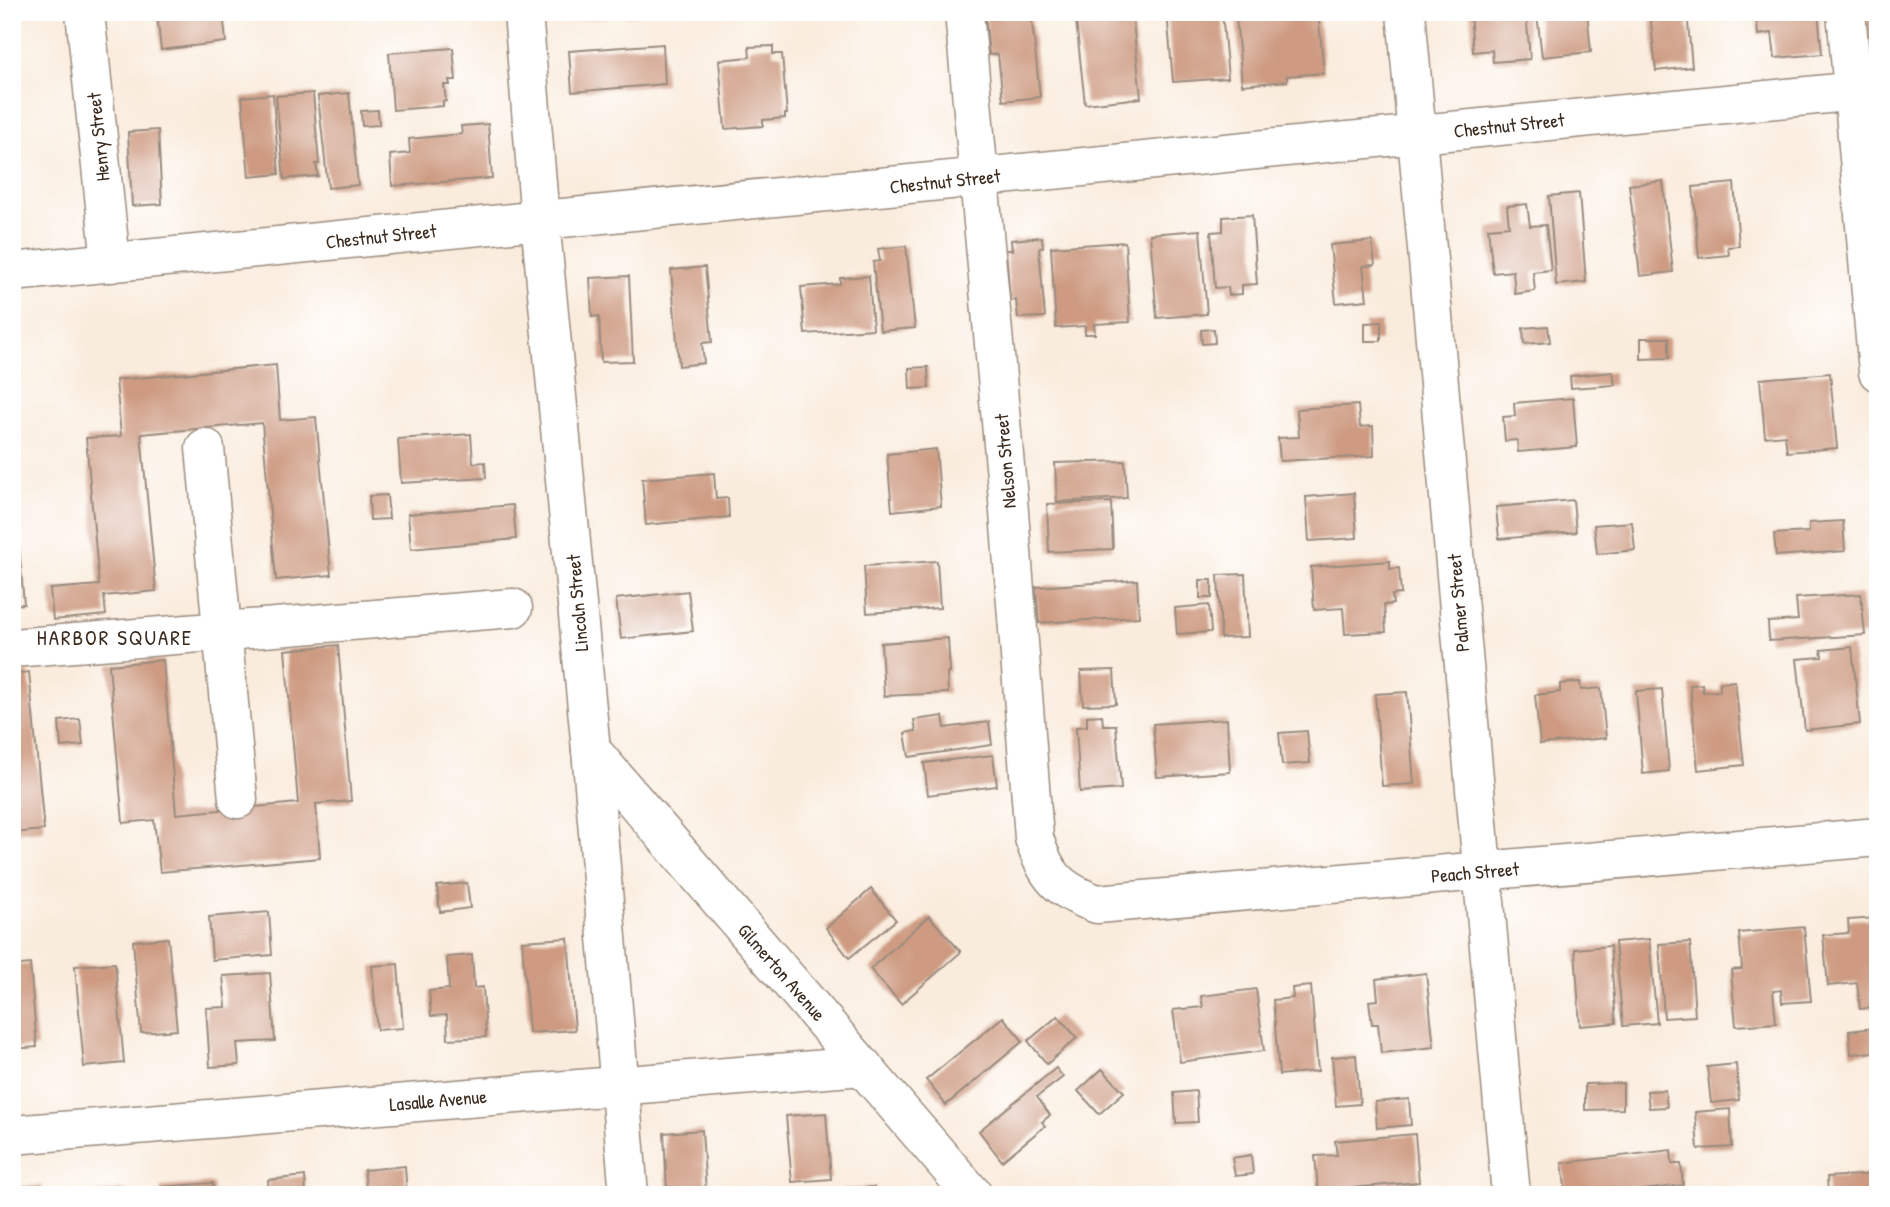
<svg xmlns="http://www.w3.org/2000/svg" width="1890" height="1207" font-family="'Patrick Hand',sans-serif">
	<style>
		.building { fill: #ce9b82 }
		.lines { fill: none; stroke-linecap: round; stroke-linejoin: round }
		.minor-casing { stroke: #9a8b7e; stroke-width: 41 }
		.minor { stroke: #fff; stroke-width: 38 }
		.labels { text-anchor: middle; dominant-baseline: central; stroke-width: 5; stroke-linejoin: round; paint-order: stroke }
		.street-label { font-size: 19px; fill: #3b2a1e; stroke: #fff }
		.neighbourhood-label { font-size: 21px; letter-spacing: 2px; fill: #3b2a1e; stroke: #fff }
	</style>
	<rect width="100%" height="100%" fill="#fff"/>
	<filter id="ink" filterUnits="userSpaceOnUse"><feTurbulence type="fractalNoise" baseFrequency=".0143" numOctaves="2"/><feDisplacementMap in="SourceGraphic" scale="14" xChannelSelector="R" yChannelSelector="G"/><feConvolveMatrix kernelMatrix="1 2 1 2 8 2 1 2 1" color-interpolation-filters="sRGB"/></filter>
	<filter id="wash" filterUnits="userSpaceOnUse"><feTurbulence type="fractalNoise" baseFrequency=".00686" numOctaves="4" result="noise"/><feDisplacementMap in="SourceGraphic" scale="28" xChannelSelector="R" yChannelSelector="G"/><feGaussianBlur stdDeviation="1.57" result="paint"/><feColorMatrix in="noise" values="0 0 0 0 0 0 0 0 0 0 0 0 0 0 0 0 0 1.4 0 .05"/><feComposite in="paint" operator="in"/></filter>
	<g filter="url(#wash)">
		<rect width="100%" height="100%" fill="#faecdd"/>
		<g id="blocks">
			<!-- building -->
			<g class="building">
				<path d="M163,12H223L226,42L161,50L157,15L163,14Z"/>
				<path d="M576,12H636V15L576,20Z"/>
				<path d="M985,12H1031L1040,97L1003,101L998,54L989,55Z"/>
				<path d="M1075,12H1132L1141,98L1085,104Z"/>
				<path d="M1167,12H1222L1228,78L1173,82Z"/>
				<path d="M1276,12H1318L1324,73L1287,76V81L1242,85L1236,16Z"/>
				<path d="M1470,12H1526L1530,59L1493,62L1492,50L1473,52Z"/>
				<path d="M1555,12H1587L1591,52L1542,57L1537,14Z"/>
				<path d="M1650,12H1687L1692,67L1656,71Z"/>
				<path d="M1756,12H1818L1822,54L1775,58L1772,33L1758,35Z"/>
				<path d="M1865,12H1878V45L1868,46Z"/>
				<path d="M663,44L665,84L572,92L569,51Z"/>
				<path d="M773,46V54H782L787,114H785V118L763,120V126L725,129L719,60L750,57L749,47Z"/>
				<path d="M453,48L456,80H449L450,85H444L446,101H443V106L393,110L389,53Z"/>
				<path d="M313,93L319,164H316L318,176L284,179L276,96Z"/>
				<path d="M349,93L358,185L328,188L318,96Z"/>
				<path d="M273,94L279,174L249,177L242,97Z"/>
				<path d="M378,110L379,125L362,126L361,111Z"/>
				<path d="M488,124L492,178L392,186L390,155L410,153L409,139L462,134L461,126Z"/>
				<path d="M158,130L162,204L132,206L128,132Z"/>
				<path d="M1663,181L1673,272L1640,276L1629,185Z"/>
				<path d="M1734,183L1739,246L1728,247L1729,255L1699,258L1693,187Z"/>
				<path d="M1579,193L1586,282L1556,285L1549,196Z"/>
				<path d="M1527,204L1530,226L1546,225L1551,270L1533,272L1535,291L1515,294L1513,271L1493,273L1488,228L1509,226L1507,206Z"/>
				<path d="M1252,215L1257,284L1242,285V294L1229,295L1228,287L1215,288L1211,232L1223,231V217Z"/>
				<path d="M1200,230L1207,314L1157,318L1150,234Z"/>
				<path d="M1042,237L1043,247L1039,248L1045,317L1018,318L1016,300L1010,301L1006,250H1012L1011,240Z"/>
				<path d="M1372,241L1375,265L1363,266L1367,300L1336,303L1330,245Z"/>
				<path d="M1125,242L1130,322L1094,324L1095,334H1085V326L1056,328L1051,247Z"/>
				<path d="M906,246L915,328L880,331L873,262L880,261L878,249Z"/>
				<path d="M705,267L712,342L702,343L704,363L679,366L671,270Z"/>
				<path d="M629,276L633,361L601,362L599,316L592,317L590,278Z"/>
				<path d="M869,276L873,329L805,334L801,287L840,284V278Z"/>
				<path d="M1381,322V341H1365V323Z"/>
				<path d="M1548,326L1550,342L1524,344L1523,328Z"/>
				<path d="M1214,329L1215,343L1202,344L1201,330Z"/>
				<path d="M1641,338H1669V358L1641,359Z"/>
				<path d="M276,365L280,420L316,417L331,575L276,580L262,423L141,434L156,591L104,596L106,615L53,620L50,589L99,585L86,438L121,436L116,380Z"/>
				<path d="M928,367L929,388L910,389L909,368Z"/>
				<path d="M1613,372L1615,385L1571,388L1570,376Z"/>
				<path d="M1830,373L1837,448L1787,452L1785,435L1765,437L1760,379Z"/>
				<path d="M1573,398L1577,447L1518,452L1517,440L1505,441L1503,417L1515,416L1514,403Z"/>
				<path d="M1358,405L1360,427L1373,426L1374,456L1280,461L1278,438L1299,437L1297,409Z"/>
				<path d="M471,434L473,463L485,462L486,478L401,483L398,439Z"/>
				<path d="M936,449L941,506L892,511L887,454Z"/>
				<path d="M1125,461L1127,498L1057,502L1055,463Z"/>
				<path d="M714,473L716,499L728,498L729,517L646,525L642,479Z"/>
				<path d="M14,488L24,604L12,605V489Z"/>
				<path d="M1354,493L1357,538L1309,541L1306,497Z"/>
				<path d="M387,495L389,519L370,520L369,496Z"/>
				<path d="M1573,500L1576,532L1499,539L1496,507Z"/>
				<path d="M1111,502L1113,549L1049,552L1047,504Z"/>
				<path d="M513,505L516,539L411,549L408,514Z"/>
				<path d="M1843,521L1845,551L1776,556L1774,534L1809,532V523Z"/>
				<path d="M1632,522L1635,550L1597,554L1594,525Z"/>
				<path d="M937,561L940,608L867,613L864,566Z"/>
				<path d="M1390,561V569L1399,568L1401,594L1392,595L1393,604L1384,605L1386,632L1345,634L1343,608L1314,610L1311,567Z"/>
				<path d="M1245,574L1248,637L1221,638L1218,575Z"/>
				<path d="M1137,580L1139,617L1039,623L1036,587Z"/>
				<rect x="1200" y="580" width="12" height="18"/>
				<path d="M688,591L693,631L621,639L616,599Z"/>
				<path d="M1861,594L1865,635L1769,641L1768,622L1798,620L1796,598Z"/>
				<path d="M1209,605L1211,632L1177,634L1175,608Z"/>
				<path d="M948,638L950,673H947L948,693L884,696L881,643Z"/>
				<path d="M338,645L351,801L316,804L320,858L160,872L154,820L123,823L109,665L163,660L176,814L298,803L285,650Z"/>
				<path d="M1852,647L1860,724L1805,730L1797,659L1822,657L1821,650Z"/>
				<path d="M1114,670L1116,704L1083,705L1081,671Z"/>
				<path d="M29,672L44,830L12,833V674Z"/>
				<path d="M1735,681L1744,765L1698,770L1690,685L1702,684L1703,692L1720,691V683Z"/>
				<path d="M1580,682L1581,690L1601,688L1606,738L1540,744L1535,695L1560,692V684Z"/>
				<path d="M1662,689L1669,771L1643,774L1636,691Z"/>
				<path d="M1407,692L1414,784L1382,786L1375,694Z"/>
				<path d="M1102,715L1103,725H1116L1121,789L1080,792L1076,727L1087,726V716Z"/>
				<path d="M943,716L945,728L989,722L992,745L909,757L905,733L916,731L914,720Z"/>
				<path d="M80,719L83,745L61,747L59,721Z"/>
				<path d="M1227,719L1230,772L1157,777L1153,724Z"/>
				<path d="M1307,731L1310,763L1282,765L1279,733Z"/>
				<path d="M993,755L997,786L928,795L924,763Z"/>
				<path d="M467,883L470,908L440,912L437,886Z"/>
				<path d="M871,889L896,920L849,958L826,928Z"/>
				<path d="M269,912L272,955L212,960L209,917Z"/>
				<path d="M929,916L961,952L901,1004L870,969Z"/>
				<path d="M1878,918V1007L1860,1009L1857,983L1828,986L1823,935L1849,933L1848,920Z"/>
				<path d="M1804,927L1811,1001L1782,1003L1781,990L1773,991L1776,1023L1736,1026L1731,970L1742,969L1739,933Z"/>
				<path d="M168,938L177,1030L141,1033L133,941Z"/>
				<path d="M568,938L575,1030L529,1033L522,941Z"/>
				<path d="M1649,939L1657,1023L1623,1026L1615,942Z"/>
				<path d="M1690,942L1695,1016L1664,1018L1659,944Z"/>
				<path d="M1610,946L1616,1023L1580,1026L1575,949Z"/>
				<path d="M472,955L474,988L483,987L486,1037L448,1039L447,1015L431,1016L429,991L449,989L447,957Z"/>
				<path d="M115,963L124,1063L84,1067L75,966Z"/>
				<path d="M30,964L37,1047L12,1049V966Z"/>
				<path d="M398,964L403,1028L377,1030L372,966Z"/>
				<path d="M270,973L275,1041L237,1043L239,1065L210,1067L206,1008L226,1007L223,976Z"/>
				<path d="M1426,973L1434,1047L1381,1053L1378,1024H1372L1369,1001L1378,1000L1376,979Z"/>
				<path d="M1311,986L1318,1071L1279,1075L1273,1000L1293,998L1292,988Z"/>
				<path d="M1256,989L1264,1051L1180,1062L1173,1010L1203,1007L1201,996Z"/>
				<path d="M1058,1016L1077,1038L1047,1064L1028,1041Z"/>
				<path d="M1003,1017L1023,1041L946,1105L926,1080Z"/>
				<path d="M1874,1028L1876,1052L1851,1054L1849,1031Z"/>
				<path d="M1356,1055L1360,1104L1336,1106L1332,1057Z"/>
				<path d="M1736,1064L1739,1100L1711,1103L1707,1067Z"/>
				<path d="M1056,1068L1063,1077L1037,1097L1050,1115L1042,1122L1045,1126L1002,1161L979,1131Z"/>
				<path d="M1102,1069L1124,1092L1099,1114L1078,1091Z"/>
				<path d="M1623,1083V1109L1585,1110V1084Z"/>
				<path d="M1665,1090L1667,1107L1649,1108L1647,1091Z"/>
				<path d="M1196,1091L1198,1122L1176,1123L1174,1093Z"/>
				<path d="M1409,1099L1411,1125L1377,1128L1375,1102Z"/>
				<path d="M1730,1109L1732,1147L1698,1149L1695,1112Z"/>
				<path d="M826,1113L831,1179L792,1182L786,1116Z"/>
				<path d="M702,1130L706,1193L698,1195H676L675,1191H667L664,1133Z"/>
				<path d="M1415,1134L1419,1182L1318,1191L1315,1156L1337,1155L1335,1141Z"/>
				<path d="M1671,1150L1672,1164H1681L1683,1185L1602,1195H1566L1562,1163Z"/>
				<path d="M1251,1155L1253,1174L1235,1176L1232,1158Z"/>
				<path d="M405,1166L407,1195H367L364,1170Z"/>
				<path d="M1878,1174V1195H1828L1827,1177Z"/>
				<path d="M305,1176L306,1195H269L268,1180Z"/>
				<path d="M213,1183L214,1195H161V1187Z"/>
				<path d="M42,1185L43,1195H20L19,1187Z"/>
				<path d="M874,1187V1195H840V1190Z"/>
				<path d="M125,1189L126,1195H91V1193Z"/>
			</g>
		</g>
	</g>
	<g filter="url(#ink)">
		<use href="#blocks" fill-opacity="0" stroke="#9a8b7e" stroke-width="2"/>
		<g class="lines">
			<defs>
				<g id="minor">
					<path d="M85,12L111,263"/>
					<path d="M523,12L540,220L591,750L629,1195"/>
					<path d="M964,12L1008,499L1034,838C1046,877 1059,890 1097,904L1878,837"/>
					<path d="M1406,12L1511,1195"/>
					<path d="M1846,12L1878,372"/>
					<path d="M12,272L1878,89"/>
					<path d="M205,448L238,799"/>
					<path d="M12,648L513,608"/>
					<path d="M591,750L973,1195"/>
					<path d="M12,1135L863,1066"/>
				</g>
			</defs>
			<!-- minor casing -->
			<use href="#minor" class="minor-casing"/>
			<!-- minor -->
			<use href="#minor" class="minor"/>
		</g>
	</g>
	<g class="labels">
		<!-- street labels -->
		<g class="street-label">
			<text transform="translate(1509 125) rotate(-6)">Chestnut Street</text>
			<text transform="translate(98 137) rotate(-96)">Henry Street</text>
			<text transform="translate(945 181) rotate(-6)">Chestnut Street</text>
			<text transform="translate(381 236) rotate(-6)">Chestnut Street</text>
			<text transform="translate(1005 461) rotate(-95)">Nelson Street</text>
			<text transform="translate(577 603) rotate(-95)">Lincoln Street</text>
			<text transform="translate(1458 603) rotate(-95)">Palmer Street</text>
			<text transform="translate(1475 872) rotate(-5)">Peach Street</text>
			<text transform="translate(782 972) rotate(49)">Gilmerton Avenue</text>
			<text transform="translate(438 1100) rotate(-5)">Lasalle Avenue</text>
		</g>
		<!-- neighbourhood labels -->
		<g class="neighbourhood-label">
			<text x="115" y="637">HARBOR SQUARE</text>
		</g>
	</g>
	<!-- margin -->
	<rect width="1890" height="1207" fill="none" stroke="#fff" stroke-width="42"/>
</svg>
